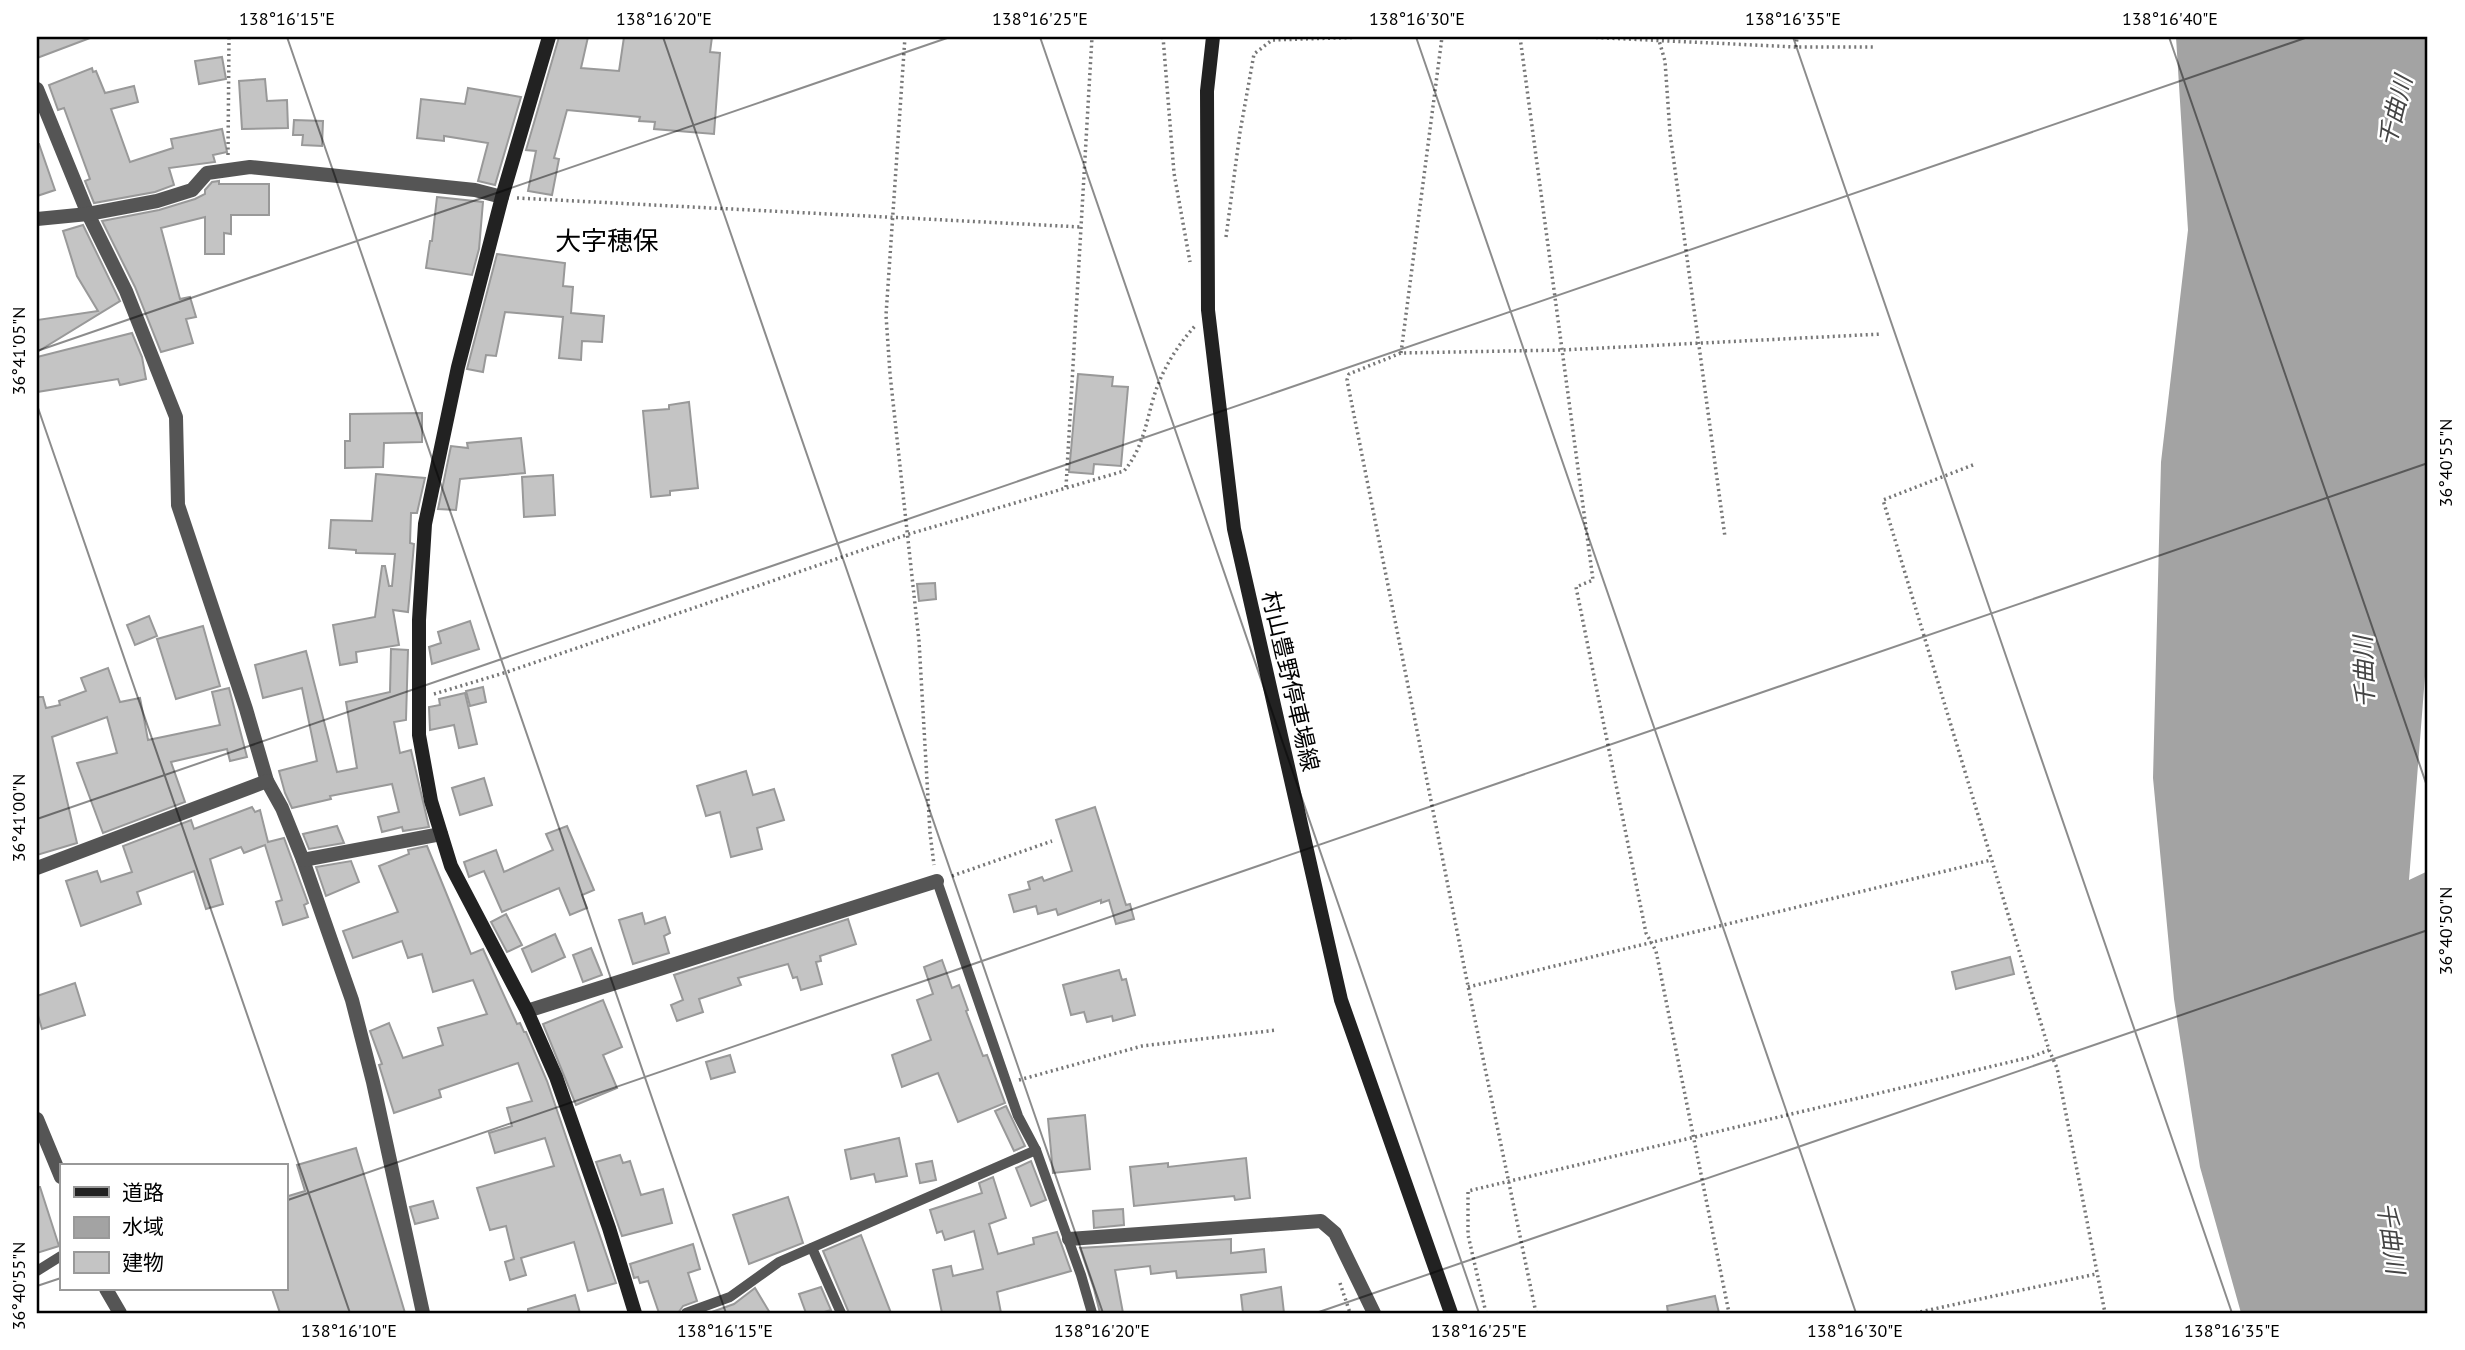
<svg xmlns="http://www.w3.org/2000/svg" width="2465" height="1350" font-family="'PT Sans','Noto Sans JP',sans-serif">
	<style>
		.water { fill: #a3a3a3 }
		.building { fill: #c4c4c4; stroke: #999; stroke-width: 2 }
		.lines { fill: none; stroke-linecap: round; stroke-linejoin: round }
		.path { stroke: #777; stroke-width: 3.5; stroke-dasharray: 2 3.5; stroke-linecap: butt }
		.lane { stroke: #555; stroke-width: 10 }
		.street { stroke: #555; stroke-width: 14 }
		.secondary { stroke: #222; stroke-width: 14 }
		.ticks { fill: none; stroke: #000; stroke-width: 2; stroke-opacity: 0.45 }
		.labels { text-anchor: middle; dominant-baseline: central; stroke-width: 5; stroke-linejoin: round; paint-order: stroke }
		.street-label { font-size: 23px; fill: #000; stroke: #fff }
		.water-label { font-size: 24px; font-style: italic; fill: #444; stroke: #fff }
		.quarter-label { font-size: 26px; fill: #000; stroke: #fff }
		.neatline { fill: none; stroke: #000; stroke-width: 2.5 }
		.ticks-label { font-size: 18px; text-anchor: middle; fill: #000 }
	</style>
	<rect width="100%" height="100%" fill="#fff"/>
	<!-- water -->
	<path class="water" d="M2176,37H2428V638L2409,880L2428,871V1313H2241L2200,1167L2174,999L2153,778L2161,462L2188,230Z"/>
	<!-- building -->
	<g class="building">
		<path d="M37,37H90V38L37,58Z"/>
		<path d="M559,37H588L581,68L619,71L624,37H712L710,52L720,53L714,134L654,129L655,122L639,121L640,117L567,110L554,158L559,159L552,195L528,191L536,151L526,150Z"/>
		<path d="M222,57L226,79L199,84L195,61Z"/>
		<path d="M92,68L93,72L96,71L105,93L134,86L138,102L111,109L130,162L173,148L171,139L222,129L227,152L213,155L215,162L169,168L174,185L155,192L94,203L85,181L90,179L64,108L58,110L49,85Z"/>
		<path d="M265,79L267,101L287,100L288,128L242,129L239,81Z"/>
		<path d="M468,88L521,97L495,185L478,181L488,143L444,136V141L417,138L421,99L465,104Z"/>
		<path d="M294,120L323,121L322,146L302,145L303,135H293Z"/>
		<path d="M37,144H39L55,190L37,196Z"/>
		<path d="M219,181V184H269V215H231V234L224,233V254H205V217L161,228L180,299L190,297L196,317L186,319L193,343L161,352L135,287L102,221L159,210L195,199L205,194V190L212,182Z"/>
		<path d="M437,197L483,202L479,249L472,275L426,268L430,241H432Z"/>
		<path d="M83,225L120,301L37,352V320L98,311L77,276L63,231Z"/>
		<path d="M497,254L565,263L563,286L573,287L571,313L604,316L602,342L582,341L581,360L559,358L563,317L505,312L496,356L486,355L483,372L467,369Z"/>
		<path d="M132,333L142,357L146,379L120,385L118,379L37,392V357Z"/>
		<path d="M1078,374L1113,377L1112,386L1128,387L1121,466L1094,464L1093,474L1069,472Z"/>
		<path d="M689,402L698,488L670,491V495L651,497L643,411L669,409V405Z"/>
		<path d="M422,413V442L384,443L383,467L345,468V441H350V414Z"/>
		<path d="M521,438L525,473L460,479L456,510L438,509L451,446L468,448L467,443Z"/>
		<path d="M376,474L425,478L417,513H411L410,543L414,544L408,612L393,610L399,645L356,652L357,662L340,665L333,625L375,617L382,566H385L389,586H392L395,554L356,553V550L329,548L331,520L372,521Z"/>
		<path d="M553,475L555,515L524,517L522,477Z"/>
		<path d="M935,583L936,599L919,601L917,584Z"/>
		<path d="M149,616L157,636L135,645L127,625Z"/>
		<path d="M470,621L479,649L432,664L429,647L441,643L438,632Z"/>
		<path d="M203,626L220,686L176,699L157,639Z"/>
		<path d="M391,649L408,650L406,720L394,722L400,753L411,750L429,827L403,831L402,827L382,832L378,817L399,812L392,784L330,796L331,799L292,808L285,793L279,771L317,761L302,688L263,698L255,665L306,651L337,772L357,768L346,702L390,692Z"/>
		<path d="M108,668L120,702L140,698L148,740L220,725L212,692L229,688L247,757L230,761L227,749L171,762L185,802L103,833L77,763L117,753L107,717L52,737L77,843L37,855V697H43L46,708L60,705L59,701L86,691L81,678Z"/>
		<path d="M483,687L486,702L470,706L466,691Z"/>
		<path d="M465,693L477,744L459,748L454,725L430,730L429,707L440,705L439,699Z"/>
		<path d="M746,771L753,795L774,789L784,820L757,828L762,849L731,857L720,812L706,816L697,786Z"/>
		<path d="M484,778L492,805L460,815L452,788Z"/>
		<path d="M252,807L255,812L260,810L268,842L284,838L308,903L304,905L308,917L283,925L276,902L282,900L265,845L244,853L241,847L210,859L223,904L206,909L194,871L137,892L141,904L81,926L66,881L97,871L101,882L132,872L123,846L191,820L194,829Z"/>
		<path d="M1095,807L1126,905L1130,904L1134,919L1116,924L1109,900L1101,903V900L1058,915L1056,909L1038,914L1036,906L1014,912L1009,895L1030,889L1028,882L1042,877L1044,881L1072,871L1056,820Z"/>
		<path d="M337,826L344,843L309,849L303,834Z"/>
		<path d="M567,826L594,890L582,895L587,908L570,915L559,888L502,912L484,871L469,877L464,862L496,850L504,872L553,850L546,834Z"/>
		<path d="M427,846L471,954L483,949L517,1024L520,1023L524,1032H526L547,1081L616,1283L588,1291L574,1242L521,1258L526,1275L510,1280L505,1262L514,1259L506,1226L490,1230L477,1188L554,1166L545,1138L495,1153L489,1133L512,1126L507,1108L532,1101L518,1063L439,1090L441,1097L394,1113L379,1065L382,1064L370,1031L389,1023L403,1058L443,1045L438,1028L487,1014L473,980L433,992L422,954L408,958L402,941L353,958L343,931L398,912L379,866L409,854L408,850Z"/>
		<path d="M351,861L359,882L326,896L316,867Z"/>
		<path d="M642,913L645,924L665,917L670,933L664,936L669,953L633,964L619,920Z"/>
		<path d="M506,914L522,945L507,952L491,922Z"/>
		<path d="M848,919L856,944L820,956L821,961L816,962L822,984L801,990L797,977L793,978L788,964L738,978L741,985L699,999L703,1012L677,1021L671,1005L683,1000L674,975Z"/>
		<path d="M555,934L565,957L532,972L522,949Z"/>
		<path d="M591,948L602,975L583,982L573,955Z"/>
		<path d="M2010,957L2014,974L1956,989L1952,972Z"/>
		<path d="M942,960L952,988L959,985L968,1010L966,1011L983,1056L987,1055L1005,1103L958,1122L938,1073L902,1087L892,1055L931,1040L917,1000L933,994L924,967Z"/>
		<path d="M1119,970L1122,980L1126,979L1135,1015L1113,1021L1112,1016L1087,1022L1084,1012L1071,1015L1063,985Z"/>
		<path d="M75,983L85,1015L42,1029L37,1012V996Z"/>
		<path d="M603,1000L622,1047L603,1055L617,1088L576,1105L543,1024Z"/>
		<path d="M730,1055L735,1072L711,1079L706,1062Z"/>
		<path d="M1006,1106L1025,1146L1014,1151L995,1111Z"/>
		<path d="M1085,1115L1090,1169L1053,1173L1048,1119Z"/>
		<path d="M899,1138L907,1176L876,1182L874,1174L851,1179L845,1150Z"/>
		<path d="M356,1148L405,1313H280L272,1289H285V1197L305,1191L297,1165Z"/>
		<path d="M620,1155L623,1163L630,1161L641,1195L663,1189L672,1223L622,1236L596,1162Z"/>
		<path d="M1246,1158L1250,1198L1235,1200L1234,1196L1134,1206L1130,1167L1168,1163V1167Z"/>
		<path d="M932,1161L936,1180L920,1183L916,1164Z"/>
		<path d="M1031,1161L1046,1200L1031,1206L1016,1168Z"/>
		<path d="M993,1177L1006,1218L989,1224L998,1254L1034,1244L1033,1238L1057,1232L1071,1271L997,1292L1001,1313H942L933,1270L951,1266L953,1276L983,1269L974,1231L945,1240L942,1231L937,1233L930,1210L982,1193L979,1183Z"/>
		<path d="M37,1187H40L59,1246L37,1253Z"/>
		<path d="M788,1197L803,1243L749,1264L733,1215Z"/>
		<path d="M433,1201L438,1218L415,1224L410,1207Z"/>
		<path d="M1123,1209L1124,1225L1094,1228L1093,1211Z"/>
		<path d="M861,1235L891,1313H849L823,1251Z"/>
		<path d="M1231,1239V1253L1264,1249L1266,1272L1177,1278L1176,1271L1151,1274L1150,1266L1115,1270L1123,1313H1100L1094,1289L1080,1248Z"/>
		<path d="M693,1244L700,1269L688,1273L697,1301L683,1306L678,1313H659L648,1281L640,1283L638,1277L634,1278L630,1264Z"/>
		<path d="M821,1287L831,1310L821,1313H806L799,1294Z"/>
		<path d="M1281,1287L1284,1313H1243L1241,1295Z"/>
		<path d="M755,1288L770,1313H709L734,1304Z"/>
		<path d="M575,1295L580,1313H528V1309Z"/>
		<path d="M1715,1296L1719,1313H1668L1667,1306Z"/>
	</g>
	<g class="lines">
		<!-- path -->
		<g class="path">
			<path d="M905,37L886,315L890,374L919,641L930,833L934,865"/>
			<path d="M1163,37L1174,173L1190,262"/>
			<path d="M1520,37L1593,580L1576,587L1646,933L1656,951L1729,1313"/>
			<path d="M1585,37L1796,47H1874"/>
			<path d="M1658,37L1665,61L1670,133L1725,537"/>
			<path d="M1796,47L1797,37"/>
			<path d="M228,155L229,37"/>
			<path d="M517,198L1081,227"/>
			<path d="M1226,237L1240,132L1254,54L1272,40L1367,37"/>
			<path d="M1401,353L1442,37"/>
			<path d="M1973,465L1883,500L2049,1050L2057,1068L2105,1313"/>
			<path d="M1066,487L1092,37"/>
			<path d="M434,694L507,672L909,534L1124,471C1143,448 1146,423 1154,396C1162,370 1177,346 1195,326"/>
			<path d="M952,876L1052,841"/>
			<path d="M1468,987L1991,860"/>
			<path d="M1019,1080L1142,1046L1277,1030"/>
			<path d="M1340,1283L1350,1313"/>
			<path d="M1486,1313L1468,1235V1191L2031,1057L2049,1050"/>
			<path d="M1536,1313L1469,991L1347,380L1349,374L1401,353L1562,350L1882,334"/>
			<path d="M1915,1313L2096,1274"/>
		</g>
		<!-- lane -->
		<g class="lane">
			<path d="M937,881L1018,1116L1036,1150L1081,1275L1092,1313"/>
			<path d="M812,1248L841,1313"/>
			<path d="M37,1271L61,1256"/>
			<path d="M686,1313L730,1297L779,1262L1036,1150"/>
		</g>
		<!-- street -->
		<g class="street">
			<path d="M37,89L88,214L126,291L176,417L178,505L246,709L267,781L282,808L303,860L352,1000L373,1082L423,1313"/>
			<path d="M37,219L88,214L157,201L192,190L207,173L250,167L475,190L502,197"/>
			<path d="M303,860L441,834"/>
			<path d="M37,868L267,781"/>
			<path d="M527,1011L937,881"/>
			<path d="M37,1119L61,1177"/>
			<path d="M1069,1239L1321,1221L1335,1233L1374,1313"/>
			<path d="M106,1289L120,1313"/>
		</g>
		<!-- secondary -->
		<g class="secondary">
			<path d="M549,37L502,197L458,367L425,524L419,620V735L431,801L451,866L527,1011L556,1077L609,1228L635,1313"/>
			<path d="M1213,37L1207,91L1208,310L1234,529L1341,1000L1451,1313"/>
		</g>
	</g>
	<!-- ticks -->
	<path class="ticks" d="M287,37L726,1313M663,37L1103,1313M1040,37L1479,1313M1416,37L1856,1313M1793,37L2232,1313M2169,37L2428,789M37,351L950,37M37,405L350,1313M37,819L2308,37M285,1201L2428,463M37,1286L61,1278M1316,1313L2428,930"/>
	<g class="labels">
		<!-- street labels -->
		<g class="street-label">
			<text transform="translate(1291 681) rotate(77)">村山豊野停車場線</text>
		</g>
		<!-- water labels -->
		<g class="water-label">
			<text transform="translate(2395 111) rotate(-76)">千曲川</text>
			<text transform="translate(2364 672) rotate(-92)">千曲川</text>
			<text transform="translate(2391 1238) rotate(82)">千曲川</text>
		</g>
		<!-- quarter labels -->
		<g class="quarter-label">
			<text x="607" y="240">大字穂保</text>
		</g>
	</g>
	<!-- border -->
	<rect width="2465" height="1350" fill="none" stroke="#ffffff" stroke-width="77"/>
	<!-- legend -->
	<rect x="60" y="1164" width="228" height="126" fill="#ffffff" stroke="#999999" stroke-width="2"/>
	<rect x="74" y="1187" width="35" height="10" fill="#222222" stroke="#999999" stroke-width="2"/>
	<text x="122" y="1200" font-size="21" fill="#000000">道路</text>
	<rect x="74" y="1217" width="35" height="21" fill="#a3a3a3" stroke="#999999" stroke-width="2"/>
	<text x="122" y="1234" font-size="21" fill="#000000">水域</text>
	<rect x="74" y="1252" width="35" height="21" fill="#c4c4c4" stroke="#999999" stroke-width="2"/>
	<text x="122" y="1270" font-size="21" fill="#000000">建物</text>
	<rect x="38" y="38" width="2388" height="1274" class="neatline"/>
	<g class="ticks-label">
		<text x="287" y="25">138°16'15"E</text>
		<text x="664" y="25">138°16'20"E</text>
		<text x="1040" y="25">138°16'25"E</text>
		<text x="1417" y="25">138°16'30"E</text>
		<text x="1793" y="25">138°16'35"E</text>
		<text x="2170" y="25">138°16'40"E</text>
		<text transform="translate(19 351) rotate(-90)" y="6">36°41'05"N</text>
		<text transform="translate(2446 463) rotate(-90)" y="6">36°40'55"N</text>
		<text transform="translate(19 818) rotate(-90)" y="6">36°41'00"N</text>
		<text transform="translate(2446 931) rotate(-90)" y="6">36°40'50"N</text>
		<text transform="translate(19 1286) rotate(-90)" y="6">36°40'55"N</text>
		<text x="349" y="1337">138°16'10"E</text>
		<text x="725" y="1337">138°16'15"E</text>
		<text x="1102" y="1337">138°16'20"E</text>
		<text x="1479" y="1337">138°16'25"E</text>
		<text x="1855" y="1337">138°16'30"E</text>
		<text x="2232" y="1337">138°16'35"E</text>
	</g>
</svg>
